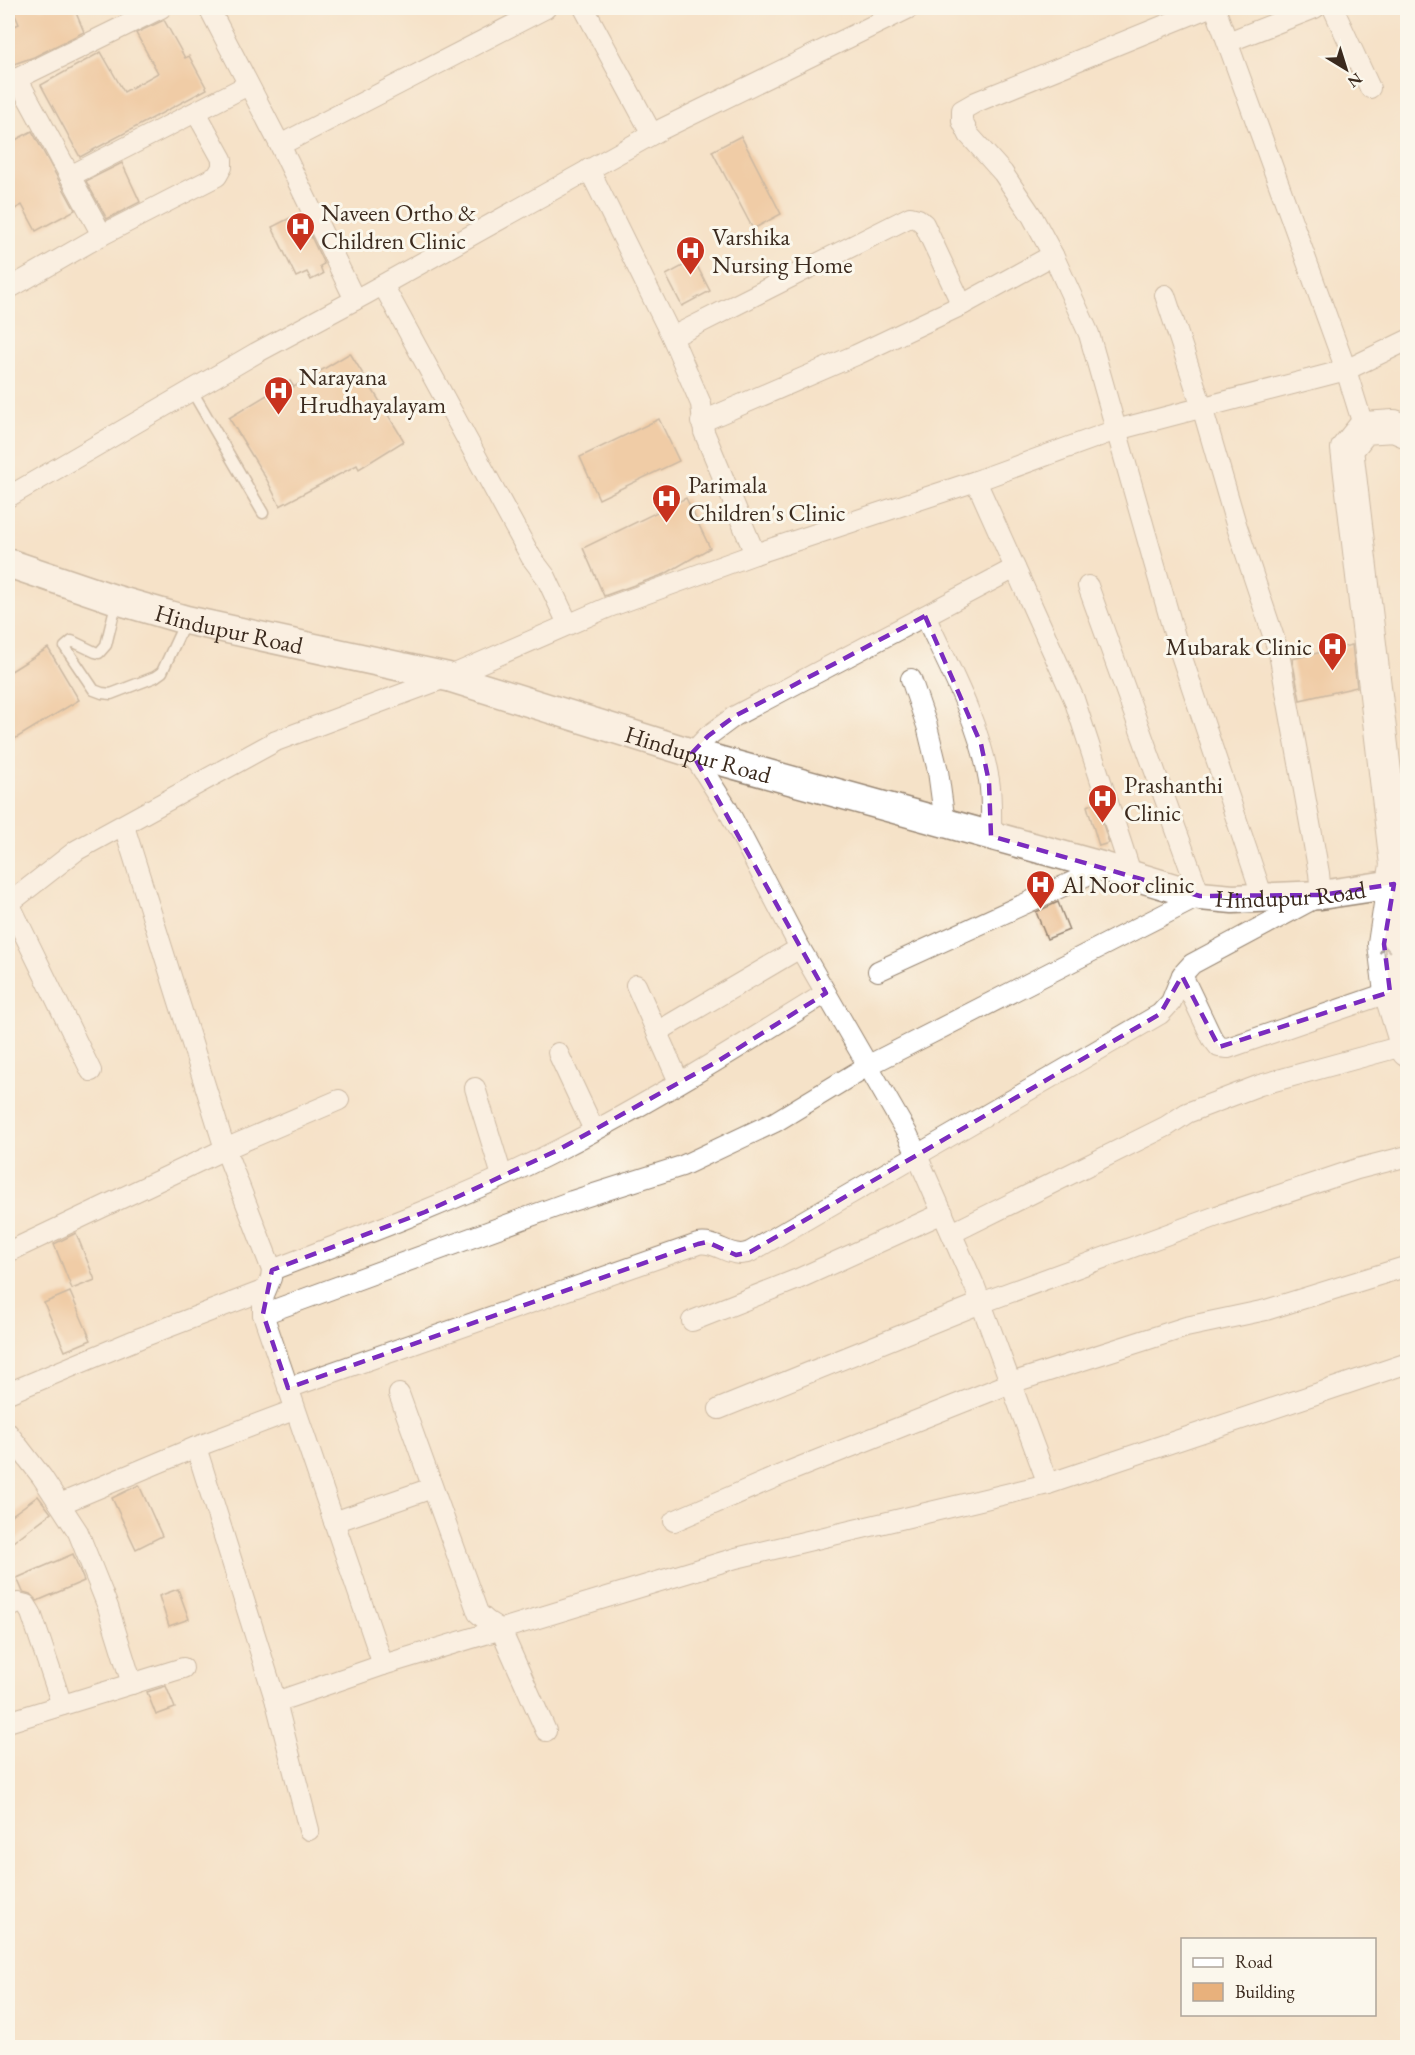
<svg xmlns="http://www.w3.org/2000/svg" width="1415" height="2055" font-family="'EB Garamond',serif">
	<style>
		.building { fill: #e8b17c }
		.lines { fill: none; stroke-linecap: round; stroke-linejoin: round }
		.lane-casing { stroke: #988673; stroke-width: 13 }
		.street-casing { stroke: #988673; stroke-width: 22 }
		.secondary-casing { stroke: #988673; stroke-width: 31 }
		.primary-casing { stroke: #988673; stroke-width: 34 }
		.lane { stroke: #fff; stroke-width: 10 }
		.street { stroke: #fff; stroke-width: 20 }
		.secondary { stroke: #fff; stroke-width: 28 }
		.primary { stroke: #fff; stroke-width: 32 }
		.oneway { stroke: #a79f9a }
		.marked { fill: none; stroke: #7b2cbf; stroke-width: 4.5; stroke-dasharray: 12 8; stroke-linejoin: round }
		.labels { text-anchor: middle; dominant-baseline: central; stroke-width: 6; stroke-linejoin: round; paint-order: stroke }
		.poi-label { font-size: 24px; fill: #3b2a1e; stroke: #fbf7ec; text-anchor: start }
		.street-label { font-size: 24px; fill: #3b2a1e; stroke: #fbf7ec }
	</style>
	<rect width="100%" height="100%" fill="#fbf7ec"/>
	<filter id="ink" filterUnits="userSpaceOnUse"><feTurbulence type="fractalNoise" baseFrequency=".0167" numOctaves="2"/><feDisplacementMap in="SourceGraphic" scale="12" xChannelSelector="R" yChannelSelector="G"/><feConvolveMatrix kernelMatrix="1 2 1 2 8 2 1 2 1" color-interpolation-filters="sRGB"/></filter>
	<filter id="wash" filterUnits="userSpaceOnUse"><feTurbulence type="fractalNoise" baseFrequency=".008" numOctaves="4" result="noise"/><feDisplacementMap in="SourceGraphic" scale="24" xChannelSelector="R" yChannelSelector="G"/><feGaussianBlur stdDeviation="1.35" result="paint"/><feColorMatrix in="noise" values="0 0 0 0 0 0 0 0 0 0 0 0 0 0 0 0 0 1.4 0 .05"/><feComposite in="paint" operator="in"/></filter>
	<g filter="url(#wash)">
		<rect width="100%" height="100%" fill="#f5e2c8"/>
		<g id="blocks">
			<!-- building -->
			<g class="building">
				<path d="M12,8H74L84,32L34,57L11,65L8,57V29L19,24Z"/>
				<path d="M164,20L185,58L189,56L207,89L80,157L41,85L101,52L124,92L158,73L136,33Z"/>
				<path d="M32,131L75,210L36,231L22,205L8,213V144Z"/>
				<path d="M741,136L781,214L753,229L712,151Z"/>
				<path d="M122,163L140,202L107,219L86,181Z"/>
				<path d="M300,213L324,264L320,266L323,274L311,280L307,272L296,277L272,227Z"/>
				<path d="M694,260L710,291L682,306L666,275Z"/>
				<path d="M350,353L404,441L359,469L357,465L280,506L267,480L229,418L290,381L294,387Z"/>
				<path d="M659,419L679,461L599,499L580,457Z"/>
				<path d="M686,498L710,548L665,574L604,596L583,548Z"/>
				<path d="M1352,645L1357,687L1300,700L1292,659Z"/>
				<path d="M48,648L79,700L13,740L8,731V673Z"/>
				<path d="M1096,803L1109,843L1099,846L1087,806Z"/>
				<path d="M1058,902L1069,930L1047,939L1036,912Z"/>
				<path d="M76,1233L95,1280L72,1289L54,1244Z"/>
				<path d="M70,1292L91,1340L65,1351L44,1303Z"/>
				<path d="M139,1485L162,1536L136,1549L112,1498Z"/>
				<path d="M38,1496L51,1513L13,1542L8,1534V1518Z"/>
				<path d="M73,1554L84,1581L37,1601L30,1594L23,1592L17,1578Z"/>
				<path d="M178,1589L189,1619L169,1626L159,1596Z"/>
				<path d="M166,1686L175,1708L156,1715L147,1692Z"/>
			</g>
		</g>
	</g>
	<g filter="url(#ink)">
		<use href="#blocks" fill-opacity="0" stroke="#988673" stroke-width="1.5"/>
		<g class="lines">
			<defs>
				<g id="lane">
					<path d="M192,391L263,513"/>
					<path d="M117,600L106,645L99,653L95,652L72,641L65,647L94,690L102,693L111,694L155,677L162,672L186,620"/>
				</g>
				<g id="street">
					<path d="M209,8L280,145L355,300"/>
					<path d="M584,8L652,134"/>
					<path d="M1207,8L976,102L962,110V121L969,135L1003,173L1032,216L1053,255L1089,334L1176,640L1263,898"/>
					<path d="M1215,8L1346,370L1364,428"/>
					<path d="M1333,8L1370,88"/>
					<path d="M1228,42L1315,8"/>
					<path d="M17,78L102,235L217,176L222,167V159L196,112"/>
					<path d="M8,83L161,8"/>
					<path d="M280,145L546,8"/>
					<path d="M589,169L672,337L701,404L704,432L755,554"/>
					<path d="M70,176L248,85"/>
					<path d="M383,285L531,557L546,577L568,624"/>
					<path d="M8,289L102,235"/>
					<path d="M672,337L910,217L918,219L924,224L962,305"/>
					<path d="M701,422L856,355L962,305L1053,255"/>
					<path d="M976,481L1074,699L1132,876"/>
					<path d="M8,497L256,353L366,294L662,129L909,8"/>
					<path d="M1015,568L735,716L708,736L692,753L727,808L800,948L908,1135L975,1287L1048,1484"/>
					<path d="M925,616C950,669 979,722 989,780C992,798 991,818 991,836"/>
					<path d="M911,679L927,726L938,771L945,823"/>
					<path d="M124,826L225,1149L272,1270L271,1278L263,1297V1314L383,1665"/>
					<path d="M9,903L91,1071"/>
					<path d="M8,904L77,850L276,741L448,677L609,607L755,554L976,481L1116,430L1346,370L1408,340"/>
					<path d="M878,971L1105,867"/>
					<path d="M1182,975L1212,1038L1219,1047L1228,1048L1390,992"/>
					<path d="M636,985L679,1082"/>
					<path d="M657,1032L800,948"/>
					<path d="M558,1053L594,1130"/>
					<path d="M475,1088L502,1176"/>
					<path d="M952,1233L1167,1126L1187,1113L1260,1085L1406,1045"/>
					<path d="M8,1252L225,1149L339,1100"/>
					<path d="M272,1270C369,1233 466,1197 558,1150C650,1103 738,1048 826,993"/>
					<path d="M263,1314L572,1201L682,1166L775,1122L869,1065L1200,896L1088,586"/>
					<path d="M692,1321L798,1279L943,1213"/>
					<path d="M288,1388L698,1244C717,1240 731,1260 750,1252L1160,1014L1171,1002L1182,975L1192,964L1321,895L1319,873L1279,653L1236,524L1202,407L1165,295"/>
					<path d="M8,1393L140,1338L265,1290"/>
					<path d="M399,1394L478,1613L487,1621L501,1630L546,1731"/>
					<path d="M719,1409L981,1303L1217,1216L1357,1169L1408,1156"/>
					<path d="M8,1433L42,1477L78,1532L108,1607L132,1684"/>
					<path d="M196,1447L276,1702L309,1830"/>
					<path d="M60,1504L196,1447L294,1410"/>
					<path d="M674,1521L790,1471L1011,1383L1186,1327L1266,1310L1408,1266"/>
					<path d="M334,1522L432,1488"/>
					<path d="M8,1608L18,1603L26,1605L31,1613L62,1705"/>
					<path d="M276,1702L383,1665L736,1558L1048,1484L1408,1363"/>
					<path d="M8,1722L183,1668"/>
				</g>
				<g id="secondary">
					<path id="s1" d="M8,563L117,600L186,620L448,677L692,753L1105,867L1200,896L1233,899L1321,895L1394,884"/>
				</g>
				<path id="primary" d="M1408,432L1394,426L1364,428L1347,449L1396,865L1384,944L1390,992L1408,1051"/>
			</defs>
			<!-- lane casing -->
			<use href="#lane" class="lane-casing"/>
			<!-- street casing -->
			<use href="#street" class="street-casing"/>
			<!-- secondary casing -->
			<use href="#secondary" class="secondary-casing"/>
			<!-- primary casing -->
			<use href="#primary" class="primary-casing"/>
			<!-- lane -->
			<use href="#lane" class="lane"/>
			<!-- street -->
			<use href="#street" class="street"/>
			<!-- secondary -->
			<use href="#secondary" class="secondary"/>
			<!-- primary -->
			<use href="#primary" class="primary"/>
		</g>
		<!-- one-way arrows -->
		<defs><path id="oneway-shaft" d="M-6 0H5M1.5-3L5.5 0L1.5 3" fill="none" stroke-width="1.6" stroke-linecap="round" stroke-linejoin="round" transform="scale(1.5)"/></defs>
		<use class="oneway" href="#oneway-shaft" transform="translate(1385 954) rotate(-97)"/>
	</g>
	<!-- marked area -->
	<path d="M0 0H1415V2055H0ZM925,616L981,744L989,782L991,836L1200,896L1321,895L1394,884L1384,944L1390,992L1219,1047L1182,976L1160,1014L750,1252L736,1255L707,1242L698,1244L288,1388L263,1314L272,1270L425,1212L558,1150L718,1061L826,993L692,753L708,736L735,716Z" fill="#f5e2c8" fill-opacity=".55" fill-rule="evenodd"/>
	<path class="marked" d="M925,616L981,744L989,782L991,836L1200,896L1321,895L1394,884L1384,944L1390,992L1219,1047L1182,976L1160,1014L750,1252L736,1255L707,1242L698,1244L288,1388L263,1314L272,1270L425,1212L558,1150L718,1061L826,993L692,753L708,736L735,716Z"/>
	<!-- icons -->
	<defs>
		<symbol id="hospital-pin" viewBox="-11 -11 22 30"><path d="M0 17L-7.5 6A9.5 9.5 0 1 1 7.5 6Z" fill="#c8321e" stroke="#fbf7ec"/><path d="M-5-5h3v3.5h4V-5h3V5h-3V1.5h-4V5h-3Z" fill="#fff"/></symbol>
	</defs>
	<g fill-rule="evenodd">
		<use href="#hospital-pin" x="284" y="210" width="33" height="45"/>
		<use href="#hospital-pin" x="674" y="234" width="33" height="45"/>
		<use href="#hospital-pin" x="262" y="374" width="33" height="45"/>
		<use href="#hospital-pin" x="650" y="482" width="33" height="45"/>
		<use href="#hospital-pin" x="1316" y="630" width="33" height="45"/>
		<use href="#hospital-pin" x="1086" y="782" width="33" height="45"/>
		<use href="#hospital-pin" x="1024" y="868" width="33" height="45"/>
	</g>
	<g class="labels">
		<!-- poi labels -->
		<g class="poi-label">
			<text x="321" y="212">Naveen Ortho &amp;<tspan x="321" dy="28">Children Clinic</tspan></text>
			<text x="712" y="236">Varshika<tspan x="712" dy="28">Nursing Home</tspan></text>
			<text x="299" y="376">Narayana<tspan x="299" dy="28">Hrudhayalayam</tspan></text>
			<text x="688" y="484">Parimala<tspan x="688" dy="28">Children's Clinic</tspan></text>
			<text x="1312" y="646" text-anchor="end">Mubarak Clinic</text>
			<text x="1124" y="784">Prashanthi<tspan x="1124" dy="28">Clinic</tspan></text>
			<text x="1062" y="884">Al Noor clinic</text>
		</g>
		<!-- street labels -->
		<g class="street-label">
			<text stroke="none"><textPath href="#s1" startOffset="231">Hindupur Road</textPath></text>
			<text stroke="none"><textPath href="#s1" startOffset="717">Hindupur Road</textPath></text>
			<text stroke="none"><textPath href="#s1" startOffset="1329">Hindupur Road</textPath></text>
		</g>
	</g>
	<!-- margin -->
	<rect width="1415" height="2055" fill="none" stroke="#fbf7ec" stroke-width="30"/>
	<!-- legend -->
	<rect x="1181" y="1938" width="195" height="78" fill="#fbf7ec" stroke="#aea59a" stroke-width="1.5"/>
	<rect x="1193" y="1958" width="30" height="9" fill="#ffffff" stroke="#aea59a" stroke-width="1.5"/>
	<text x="1235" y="1968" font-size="18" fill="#3b2a1e">Road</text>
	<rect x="1193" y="1983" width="30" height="18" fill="#e8b17c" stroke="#aea59a" stroke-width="1.5"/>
	<text x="1235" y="1998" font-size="18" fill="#3b2a1e">Building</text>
	<!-- north arrow -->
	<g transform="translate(1346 69) rotate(142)" stroke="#fbf7ec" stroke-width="4.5" paint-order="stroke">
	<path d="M0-4.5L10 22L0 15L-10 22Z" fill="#3b2a1e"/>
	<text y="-9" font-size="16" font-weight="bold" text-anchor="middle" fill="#3b2a1e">N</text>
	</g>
</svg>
